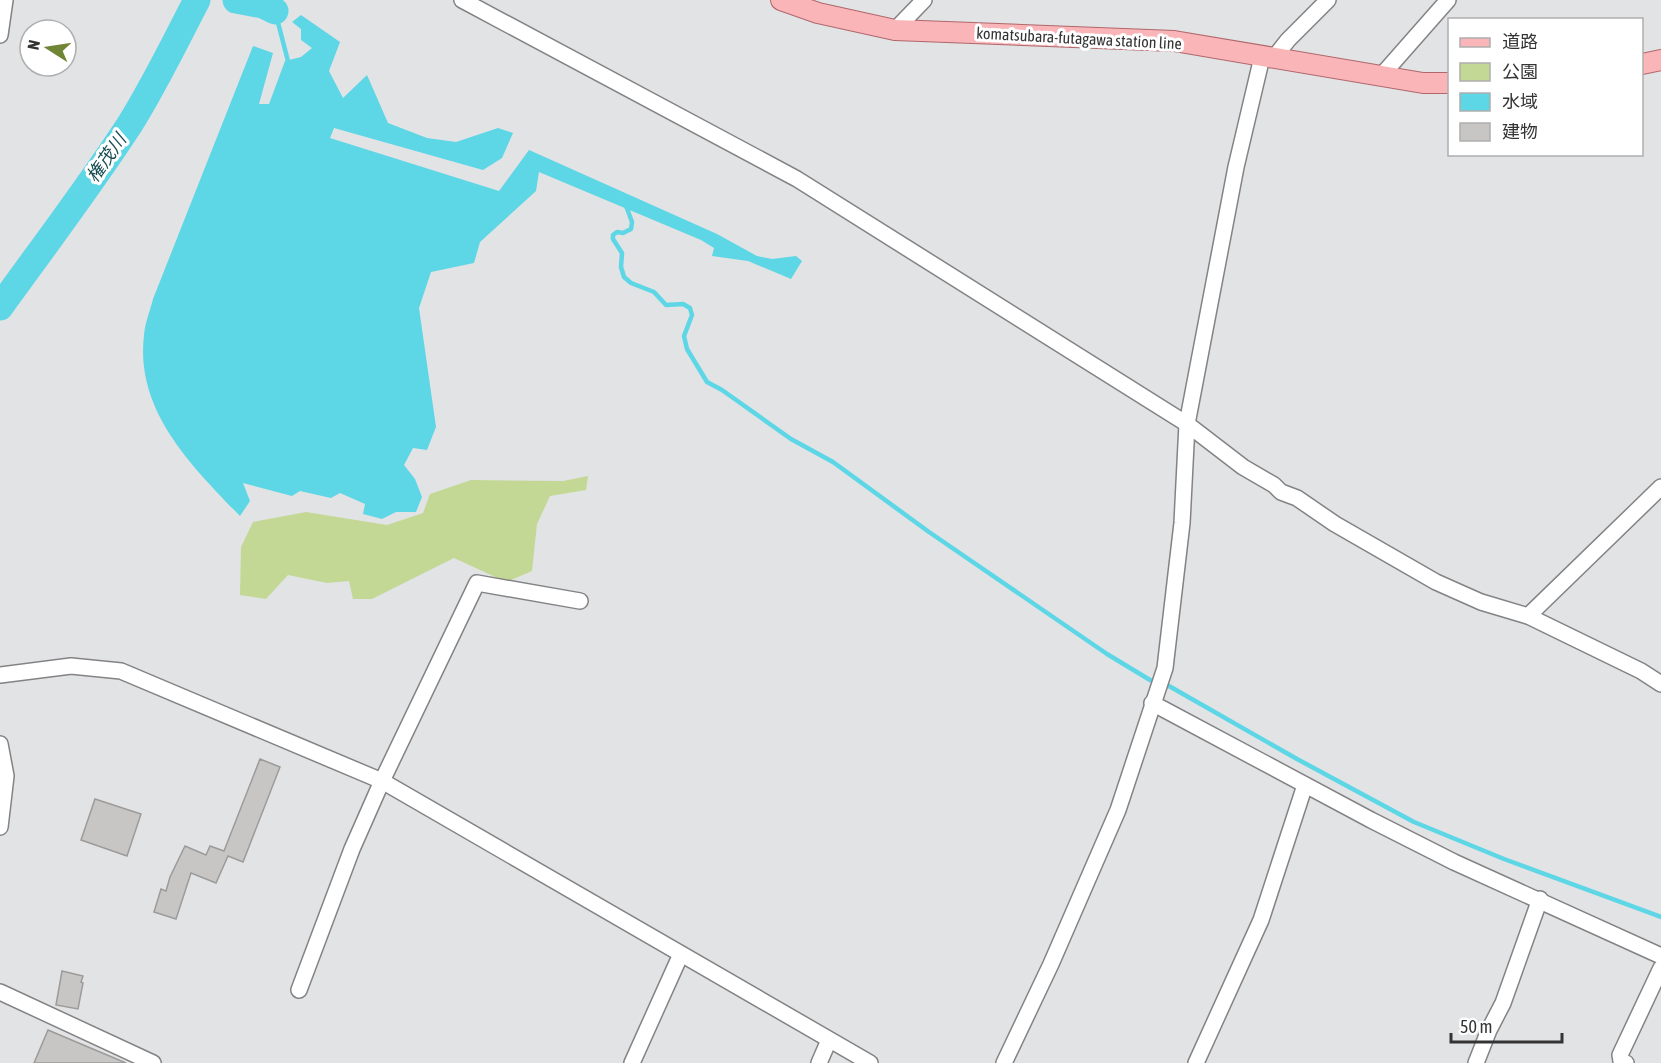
<svg xmlns="http://www.w3.org/2000/svg" width="1661" height="1063" font-family="'Asap Condensed','Noto Sans JP',sans-serif">
	<style>
		.green { fill: #c3d895 }
		.water { fill: #5dd6e6 }
		.lines { fill: none; stroke-linecap: round; stroke-linejoin: round }
		.stream { stroke: #5dd6e6; stroke-width: 4.5 }
		.river { stroke: #5dd6e6; stroke-width: 27 }
		.building { fill: #c7c6c5; stroke: #9c9b9a; stroke-width: 1.5 }
		.minor-casing { stroke: #838385; stroke-width: 18 }
		.major-casing { stroke: #b1676b; stroke-width: 22 }
		.minor { stroke: #fff; stroke-width: 15 }
		.major { stroke: #f9b5b8; stroke-width: 20 }
		.labels { text-anchor: middle; dominant-baseline: central; stroke-width: 6; stroke-linejoin: round; paint-order: stroke }
		.street-label { font-size: 16px; fill: #343435; stroke: #fff }
		.water-label { font-size: 18px; font-style: italic; fill: #184d54; stroke: #fff }
	</style>
	<rect width="100%" height="100%" fill="#e2e3e5"/>
	<!-- green -->
	<path class="green" d="M588,476L586,490L550,496L537,524L532,571L506,582L454,558L372,599H353L349,581L327,583L288,575L266,599L240,595L241,547L253,522L306,512L387,525L423,513L430,494L471,480L563,481Z"/>
	<!-- water -->
	<path class="water" d="M301,15L340,42L329,71L343,98L367,75L388,123L427,138L456,142L498,128L513,133L502,158L483,170L334,128L330,138L499,191L529,150L717,234L757,256L772,259L796,256L802,261L791,279L748,261L712,256L714,248L701,240L539,172L536,191L480,242L474,263L431,272L419,308L436,427L427,450L413,448L404,465L415,479L422,497L416,512H396L382,519L363,514L365,504L340,493L331,498L300,491L292,496L243,483L250,501L240,516C192,466 135,411 144,335C145,323 150,311 153,299L253,46L273,53L259,104H269L285,61L301,57L312,48L301,40V29L292,22Z"/>
	<g class="lines">
		<!-- stream -->
		<g class="stream">
			<path d="M275,11L289,65"/>
			<path d="M625,203L632,222L631,229L623,233L617,232L613,235V239L622,253L621,267L624,277L631,283L654,292L666,305L683,304L690,308L692,315L684,336L687,349L707,382L722,390L791,439L833,462L929,532L1107,654L1150,680L1169,686L1297,759L1414,822L1504,859L1661,917"/>
		</g>
		<!-- river -->
		<g class="river">
			<path d="M236,0L263,5L275,11"/>
			<path d="M0,307C44,246 89,187 130,124C155,84 175,42 197,0"/>
		</g>
	</g>
	<!-- building -->
	<g class="building">
		<path d="M260,759L280,767L243,862L228,856L216,883L191,873L176,919L154,912L161,889L166,891L170,877L185,846L206,855L210,846L224,851Z"/>
		<path d="M95,799L141,814L127,856L81,840Z"/>
		<path d="M62,971L83,976L81,982L83,983L78,1009L56,1005Z"/>
		<path d="M48,1030L81,1044L126,1063H34Z"/>
	</g>
	<g class="lines">
		<defs>
			<g id="minor">
				<path d="M462,0L797,179L1187,424L1243,467L1274,485L1281,492L1297,498L1335,524L1436,582L1481,602L1528,616L1641,671L1661,684"/>
				<path d="M895,30L924,0"/>
				<path d="M0,35L5,0"/>
				<path d="M1273,59L1288,40L1328,0"/>
				<path d="M1382,75L1448,0"/>
				<path d="M1528,616L1661,487"/>
				<path d="M0,675L71,666L121,671L382,781L870,1063"/>
				<path d="M1152,703L1371,820L1454,862L1661,956"/>
				<path d="M0,744L6,776L0,827"/>
				<path d="M299,990L352,849L382,781L477,583L580,601"/>
				<path d="M0,992L153,1063"/>
				<path d="M632,1063L681,954"/>
				<path d="M819,1063L829,1040"/>
				<path d="M1004,1063L1051,964L1118,810L1165,668L1182,523L1187,424L1236,167L1262,57"/>
				<path d="M1196,1063L1261,920L1305,785"/>
				<path d="M1476,1063L1489,1030L1503,1003L1540,899"/>
				<path d="M1626,1063L1621,1061L1620,1055L1661,968"/>
			</g>
			<g id="major">
				<path d="M781,0L818,13L895,30L1174,41L1423,83H1450"/>
				<path d="M1642,64L1661,60"/>
			</g>
		</defs>
		<!-- minor casing -->
		<use href="#minor" class="minor-casing"/>
		<!-- major casing -->
		<use href="#major" class="major-casing"/>
		<!-- minor -->
		<use href="#minor" class="minor"/>
		<!-- major -->
		<use href="#major" class="major"/>
	</g>
	<g class="labels">
		<!-- street labels -->
		<g class="street-label">
			<text transform="translate(1079 38) rotate(3)">komatsubara-futagawa station line</text>
		</g>
		<!-- water labels -->
		<g class="water-label">
			<text transform="translate(106 158) rotate(-55)">権茂川</text>
		</g>
	</g>
	<!-- legend -->
	<rect x="1448" y="18" width="195" height="138" fill="#ffffff" stroke="#aeaeae" stroke-width="1.5"/>
	<rect x="1460" y="38" width="30" height="9" fill="#f9b5b8" stroke="#aeaeae" stroke-width="1.5"/>
	<text x="1502" y="48" font-size="18" fill="#343435">道路</text>
	<rect x="1460" y="63" width="30" height="18" fill="#c3d895" stroke="#aeaeae" stroke-width="1.5"/>
	<text x="1502" y="78" font-size="18" fill="#343435">公園</text>
	<rect x="1460" y="93" width="30" height="18" fill="#5dd6e6" stroke="#aeaeae" stroke-width="1.5"/>
	<text x="1502" y="108" font-size="18" fill="#343435">水域</text>
	<rect x="1460" y="123" width="30" height="18" fill="#c7c6c5" stroke="#aeaeae" stroke-width="1.5"/>
	<text x="1502" y="138" font-size="18" fill="#343435">建物</text>
	<!-- north arrow -->
	<g transform="translate(48 48) rotate(282)"><circle r="28" fill="#ffffff" stroke="#aeaeae" stroke-width="1.5"/>
	<path d="M0-4.5L10 22L0 15L-10 22Z" fill="#718536"/>
	<text y="-9" font-size="16" font-weight="bold" text-anchor="middle" fill="#343435">N</text>
	</g>
	<!-- scale -->
	<path d="M1451 1033v9h111v-9" fill="none" stroke="#343435" stroke-width="3"/>
	<text x="1460" y="1033" font-size="18" fill="#343435" stroke="#ffffff" stroke-width="4.5" paint-order="stroke">50 m</text>
</svg>
